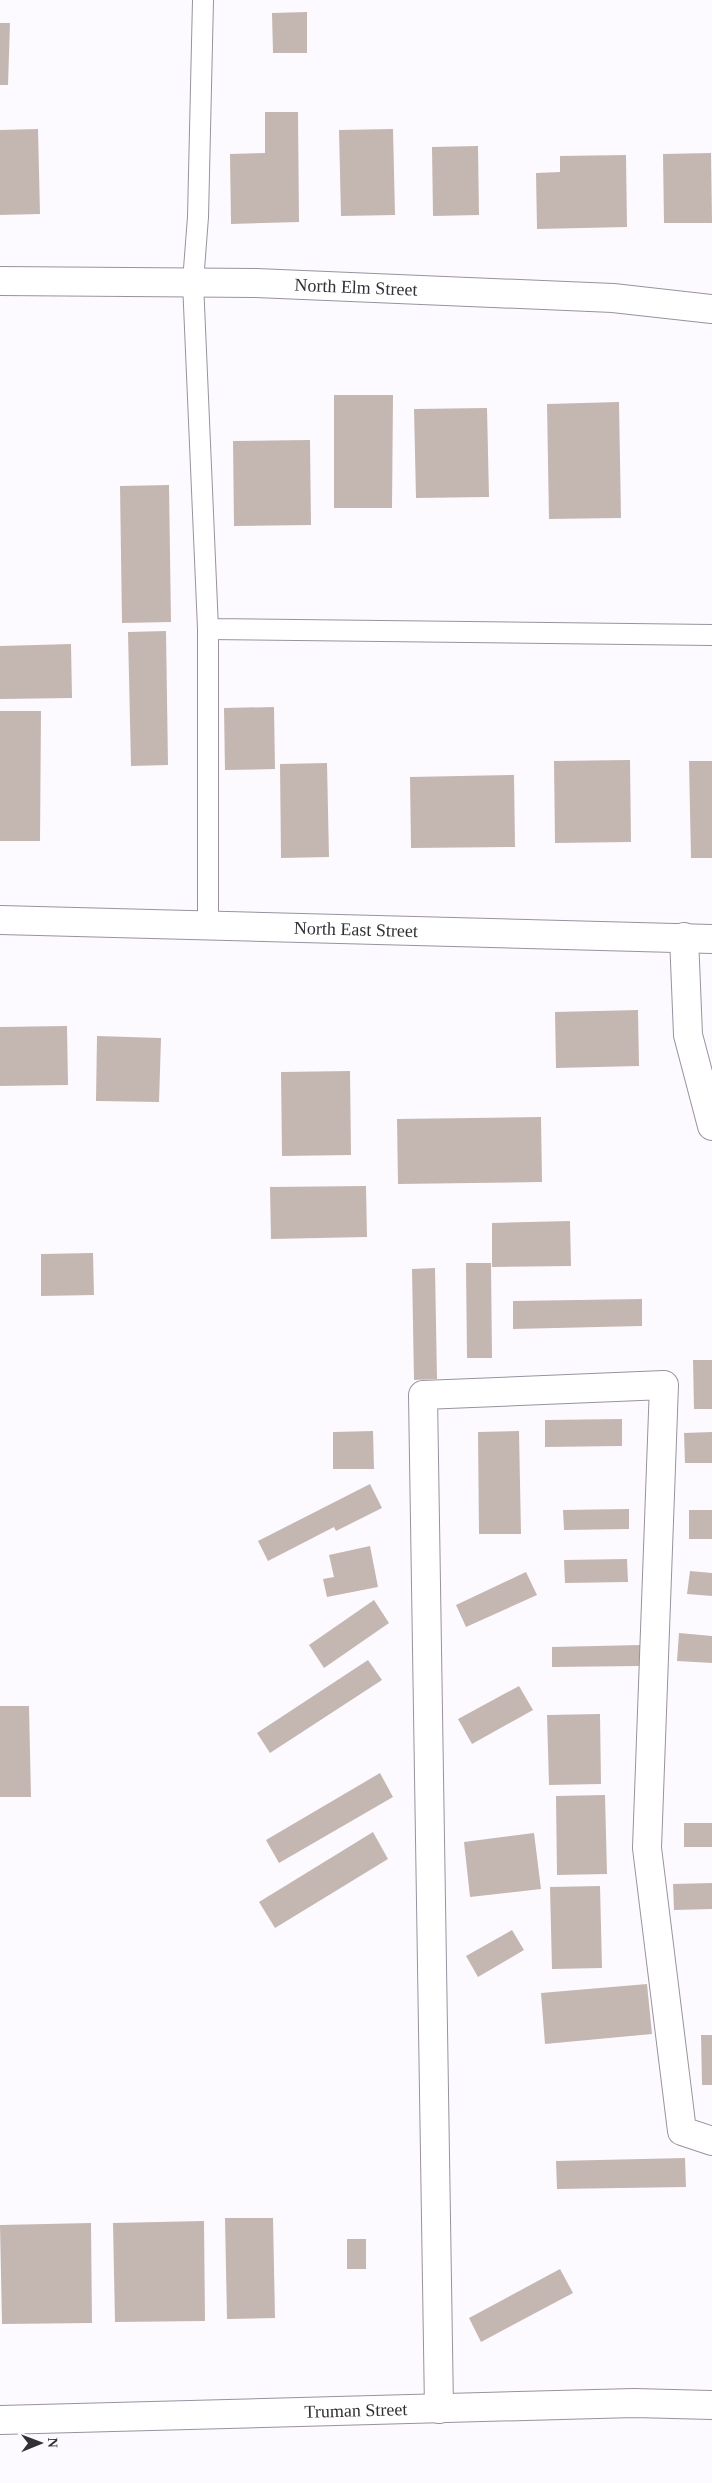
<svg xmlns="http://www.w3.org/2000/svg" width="712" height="2483" font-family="'Times New Roman',serif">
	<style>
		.building { fill: #c4b7b1 }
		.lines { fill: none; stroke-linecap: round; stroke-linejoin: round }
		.lane-casing { stroke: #98929d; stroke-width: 22 }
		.street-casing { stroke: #98929d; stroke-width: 30 }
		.lane { stroke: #fff; stroke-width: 20 }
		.street { stroke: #fff; stroke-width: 28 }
		.labels { text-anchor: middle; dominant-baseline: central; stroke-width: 4; stroke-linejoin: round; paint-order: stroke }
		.street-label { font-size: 18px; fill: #333035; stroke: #fdfaff }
	</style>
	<rect width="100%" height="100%" fill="#fdfaff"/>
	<!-- building -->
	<g class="building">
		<path d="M307,12V53H273L272,13Z"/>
		<path d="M0,23H10L8,85H0Z"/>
		<path d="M265,112H298L299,222L231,224L230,154L265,153Z"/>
		<path d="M38,129L40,214L0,215V130Z"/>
		<path d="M393,129L395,215L341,216L339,130Z"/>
		<path d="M478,146L479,215L433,216L432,147Z"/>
		<path d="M711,153L712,223H664L663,154Z"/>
		<path d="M626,155L627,227L537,229L536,173L560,172V156Z"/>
		<path d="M334,395H393L392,508H334Z"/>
		<path d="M619,402L621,518L549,519L547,404Z"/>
		<path d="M487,408L489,497L416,498L414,409Z"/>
		<path d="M310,440L311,525L234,526L233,441Z"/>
		<path d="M169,485L171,622L122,623L120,486Z"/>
		<path d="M166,631L168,765L131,766L128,632Z"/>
		<path d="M71,644L72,698L0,699V646Z"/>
		<path d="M274,707L275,769L225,770L224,708Z"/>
		<path d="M0,711H41L40,841H0Z"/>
		<path d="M630,760L631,842L555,843L554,761Z"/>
		<path d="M689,761H712V858H691Z"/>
		<path d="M327,763L329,857L281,858L280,764Z"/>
		<path d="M514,775L515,847L411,848L410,777Z"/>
		<path d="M638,1010L639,1066L556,1068L555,1012Z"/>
		<path d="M67,1026L68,1085L0,1086V1027Z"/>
		<path d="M97,1036L161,1038L159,1102L96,1101Z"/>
		<path d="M350,1071L351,1155L282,1156L281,1072Z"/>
		<path d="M541,1117L542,1182L398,1184L397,1119Z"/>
		<path d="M366,1186L367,1237L271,1239L270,1187Z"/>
		<path d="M570,1221L571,1266L492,1267V1223Z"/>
		<path d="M93,1253L94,1295L41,1296V1254Z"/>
		<path d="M466,1263H491L492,1358H467Z"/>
		<path d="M435,1268L437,1379L414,1380L412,1269Z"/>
		<path d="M642,1299V1326L513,1329V1301Z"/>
		<path d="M693,1360H712V1409H694Z"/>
		<path d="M622,1419V1446L545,1447V1420Z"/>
		<path d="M373,1431L374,1469H333V1432Z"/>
		<path d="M519,1431L521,1534H479L478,1432Z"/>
		<path d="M712,1432V1463H685L684,1433Z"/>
		<path d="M370,1484L382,1508L336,1531L334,1527L268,1561L258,1541Z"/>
		<path d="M629,1509V1529L564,1530L563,1510Z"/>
		<rect x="689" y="1510" width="23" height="29"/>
		<path d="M370,1546L378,1587L327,1597L323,1579L334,1577L329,1555Z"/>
		<path d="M627,1559L628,1582L565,1583L564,1560Z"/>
		<path d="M690,1571L712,1573V1596L687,1594Z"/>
		<path d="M526,1572L537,1595L466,1627L456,1605Z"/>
		<path d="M374,1600L389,1623L324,1668L309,1645Z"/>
		<path d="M679,1633L712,1636V1663L677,1661Z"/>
		<path d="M641,1645V1666L552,1667V1647Z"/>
		<path d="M368,1660L382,1680L270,1753L257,1733Z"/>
		<path d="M519,1686L533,1710L472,1744L458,1719Z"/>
		<path d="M0,1706H29L31,1797H0Z"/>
		<path d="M600,1714L601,1784L549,1785L547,1715Z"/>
		<path d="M380,1773L393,1797L279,1863L266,1840Z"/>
		<path d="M605,1795L607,1874L557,1875L556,1796Z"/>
		<rect x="684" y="1823" width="28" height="24"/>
		<path d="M373,1832L388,1859L275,1928L259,1902Z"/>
		<path d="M534,1833L541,1889L470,1897L464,1842Z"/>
		<path d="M712,1883V1909L674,1910L673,1884Z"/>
		<path d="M600,1886L602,1968L552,1969L550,1887Z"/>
		<path d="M512,1930L524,1950L478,1977L466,1956Z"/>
		<path d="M647,1984L652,2034L545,2044L541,1993Z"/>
		<path d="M701,2035H712V2085H702Z"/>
		<path d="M685,2158L686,2187L557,2189L556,2161Z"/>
		<path d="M225,2218H273L275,2318L227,2319Z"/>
		<path d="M204,2221L205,2321L115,2322L113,2223Z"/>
		<path d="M91,2223L92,2323L2,2324L0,2225Z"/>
		<rect x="347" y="2239" width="19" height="30"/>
		<path d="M560,2269L573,2293L481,2342L469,2318Z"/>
	</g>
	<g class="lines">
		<defs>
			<g id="lane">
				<path d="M203,0L198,217L193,282L208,629L712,635"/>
				<path d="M208,629V925"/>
			</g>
			<g id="street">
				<path id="s1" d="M0,281L256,283L613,298L712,309"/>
				<path id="s2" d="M0,920L712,939"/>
				<path d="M684,937L688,1035L712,1126"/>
				<path d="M439,2409L423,1395L664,1385L647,1848L682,2131L712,2141"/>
				<path id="s3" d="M0,2420L634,2403L712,2405"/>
			</g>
		</defs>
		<!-- lane casing -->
		<use href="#lane" class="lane-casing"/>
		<!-- street casing -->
		<use href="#street" class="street-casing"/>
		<!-- lane -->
		<use href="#lane" class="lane"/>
		<!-- street -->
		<use href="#street" class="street"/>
	</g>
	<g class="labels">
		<!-- street labels -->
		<g class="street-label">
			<text stroke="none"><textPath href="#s1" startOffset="356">North Elm Street</textPath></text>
			<text stroke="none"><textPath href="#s2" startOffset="356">North East Street</textPath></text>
			<text stroke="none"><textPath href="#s3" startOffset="356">Truman Street</textPath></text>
		</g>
	</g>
	<!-- north arrow -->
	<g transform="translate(40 2443) rotate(89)" stroke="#fdfaff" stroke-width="4" paint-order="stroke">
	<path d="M0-4L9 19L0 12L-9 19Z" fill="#333035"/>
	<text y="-8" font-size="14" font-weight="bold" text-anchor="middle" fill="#333035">N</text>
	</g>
</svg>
